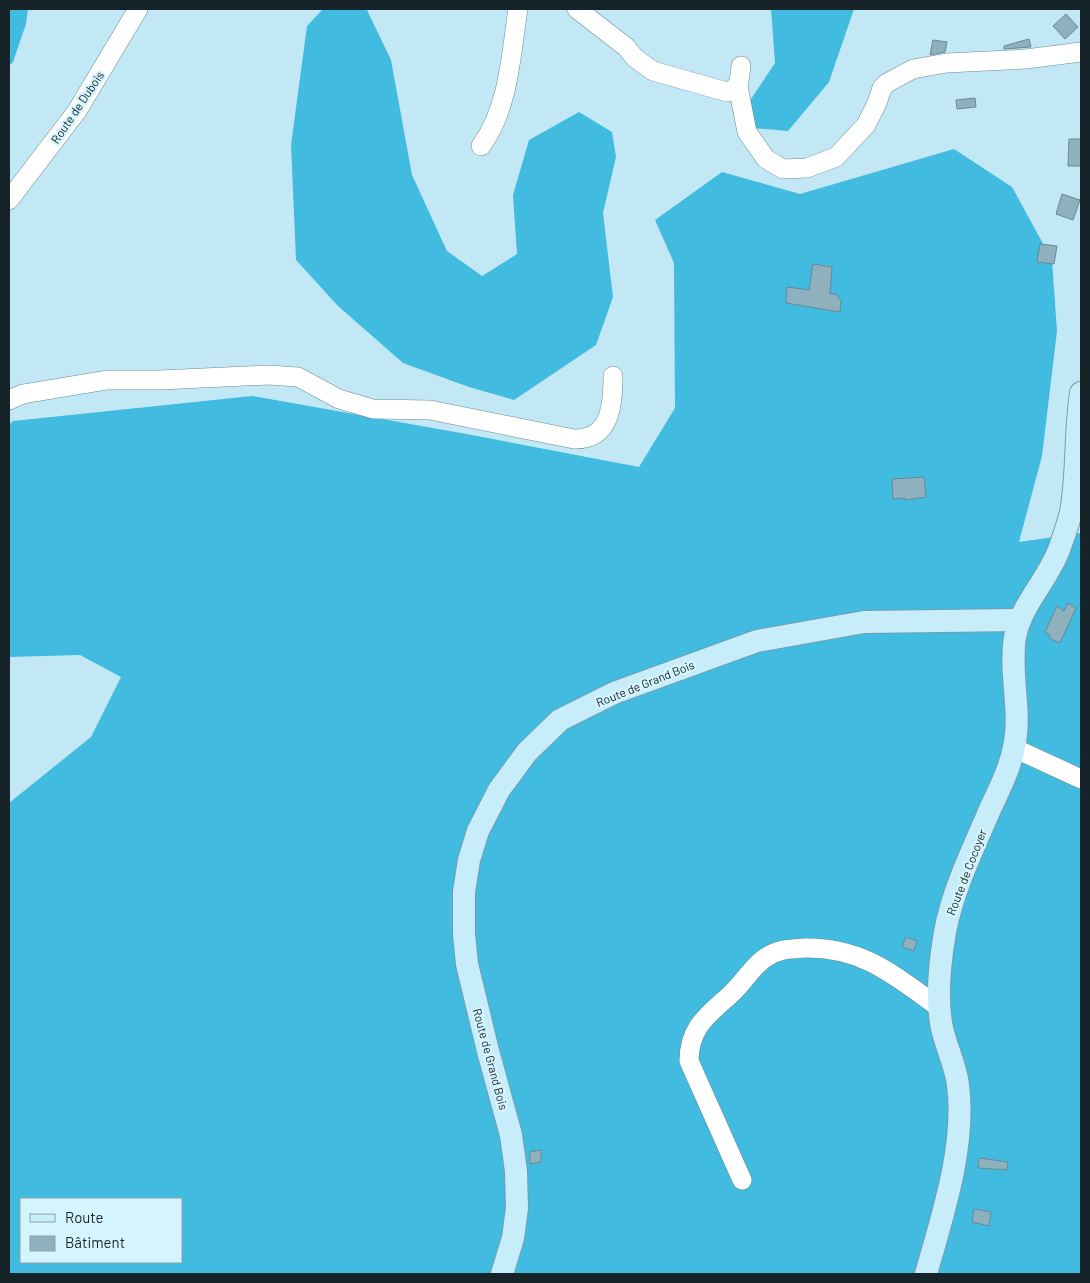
<svg xmlns="http://www.w3.org/2000/svg" width="1090" height="1283" font-family="Barlow,sans-serif">
	<style>
		.forest { fill: #41bbdf; fill-rule: evenodd }
		.building { fill: #8eb1bd; stroke: #678995 }
		.lines { fill: none; stroke-linecap: round; stroke-linejoin: round }
		.minor-casing { stroke: #698a96; stroke-width: 20 }
		.major-casing { stroke: #729faf; stroke-width: 24 }
		.minor { stroke: #fff; stroke-width: 19 }
		.major { stroke: #c8edfa; stroke-width: 22 }
		.labels { text-anchor: middle; dominant-baseline: central; stroke-width: 4.5; stroke-linejoin: round; paint-order: stroke }
		.street-label { font-size: 12px; fill: #162429; stroke: #d6f4fe }
	</style>
	<rect width="100%" height="100%" fill="#c3e8f5"/>
	<!-- forest -->
	<g class="forest">
		<path d="M9,9H28L26,24L13,62L9,66Z"/>
		<path d="M323,9L367,10L391,60L412,175L447,251L482,276L517,254L513,195L529,140L579,112L612,132L616,157L603,213L613,297L596,345L514,400L469,387L403,363L338,306L296,260L291,145L307,26Z"/>
		<path d="M771,9H854L829,82L788,131L753,128L743,111L775,63Z"/>
		<path d="M954,149L1012,187L1052,260L1057,331L1042,456L1019,542L1081,533V1274H9V803L91,737L121,677L80,655L9,657V425L13,421L252,396L472,435L639,467L675,408L674,263L655,220L722,172L800,194ZM21,1199H181V1262H21Z"/>
	</g>
	<!-- building -->
	<g class="building">
		<path d="M1066,14L1078,27L1065,39L1053,26Z"/>
		<path d="M1029,39L1031,47L1004,49V46Z"/>
		<path d="M933,40L947,42L945,52L930,55Z"/>
		<path d="M975,98L976,107L957,109L956,100Z"/>
		<path d="M1069,139H1081V166H1068Z"/>
		<path d="M1062,194L1080,200L1073,220L1056,214Z"/>
		<path d="M1040,244L1057,246L1054,264L1037,262Z"/>
		<path d="M813,264L832,267L830,294H836L841,301L840,312L786,303L787,287L809,290Z"/>
		<path d="M924,477L926,497L906,500L905,498L893,499L892,479Z"/>
		<path d="M1068,603L1076,608L1060,643L1049,638L1050,635L1045,632L1057,606L1064,611Z"/>
		<path d="M906,937L917,941L914,951L902,947Z"/>
		<path d="M541,1150V1162L530,1164V1152Z"/>
		<path d="M979,1158L1008,1162L1007,1170L978,1168Z"/>
		<path d="M974,1209L991,1212L989,1226L972,1222Z"/>
	</g>
	<g class="lines">
		<defs>
			<g id="minor">
				<path d="M577,9L626,47L635,58L653,71L727,92C741,87 739,80 741,66"/>
				<path d="M738,86L747,132L766,159L783,169L807,168L836,157L866,125L877,103L882,88L887,83L913,69L947,63L1026,59L1081,52"/>
				<path d="M481,146C509,108 511,54 518,9"/>
				<path d="M9,200L77,111L138,9"/>
				<path d="M9,400L23,394L107,380H160L269,375L298,377L339,399L373,409L430,410L574,439C611,440 613,404 613,376"/>
				<path d="M1014,748L1081,779"/>
				<path d="M742,1180L689,1061C689,1027 708,1015 731,994C743,983 753,966 765,958C778,949 790,949 805,948C863,947 895,976 940,1008"/>
			</g>
			<g id="major">
				<path d="M502,1274L513,1238L517,1208L516,1171L511,1135L488,1051L467,964L464,934V892L469,860L478,831L499,790L527,752L560,720L614,693L757,641L864,622L1020,620"/>
				<path d="M926,1274C942,1217 966,1146 958,1085C956,1066 946,1047 942,1028C936,999 940,961 945,932C953,889 974,847 991,807C1000,788 1010,768 1014,747C1022,711 1009,674 1015,637C1021,604 1049,579 1060,547C1064,536 1068,524 1071,512C1078,473 1075,432 1081,393"/>
			</g>
		</defs>
		<!-- minor casing -->
		<use href="#minor" class="minor-casing"/>
		<!-- major casing -->
		<use href="#major" class="major-casing"/>
		<!-- minor -->
		<use href="#minor" class="minor"/>
		<!-- major -->
		<use href="#major" class="major"/>
	</g>
	<g class="labels">
		<!-- street labels -->
		<g class="street-label">
			<text transform="translate(77 107) rotate(-56)">Route de Dubois</text>
			<text transform="translate(645 683) rotate(-22)">Route de Grand Bois</text>
			<text transform="translate(966 872) rotate(-69)">Route de Cocoyer</text>
			<text transform="translate(491 1059) rotate(75)">Route de Grand Bois</text>
		</g>
	</g>
	<!-- border -->
	<rect width="1090" height="1283" fill="none" stroke="#162429" stroke-width="20"/>
	<!-- legend -->
	<rect x="20" y="1198" width="162" height="65" fill="#d6f4fe" stroke="#89a1a9"/>
	<rect x="30" y="1214" width="25" height="8" fill="#c8edfa" stroke="#89a1a9"/>
	<text x="65" y="1223" font-size="15" fill="#162429">Route</text>
	<rect x="30" y="1236" width="25" height="15" fill="#8eb1bd" stroke="#89a1a9"/>
	<text x="65" y="1248" font-size="15" fill="#162429">Bâtiment</text>
</svg>
